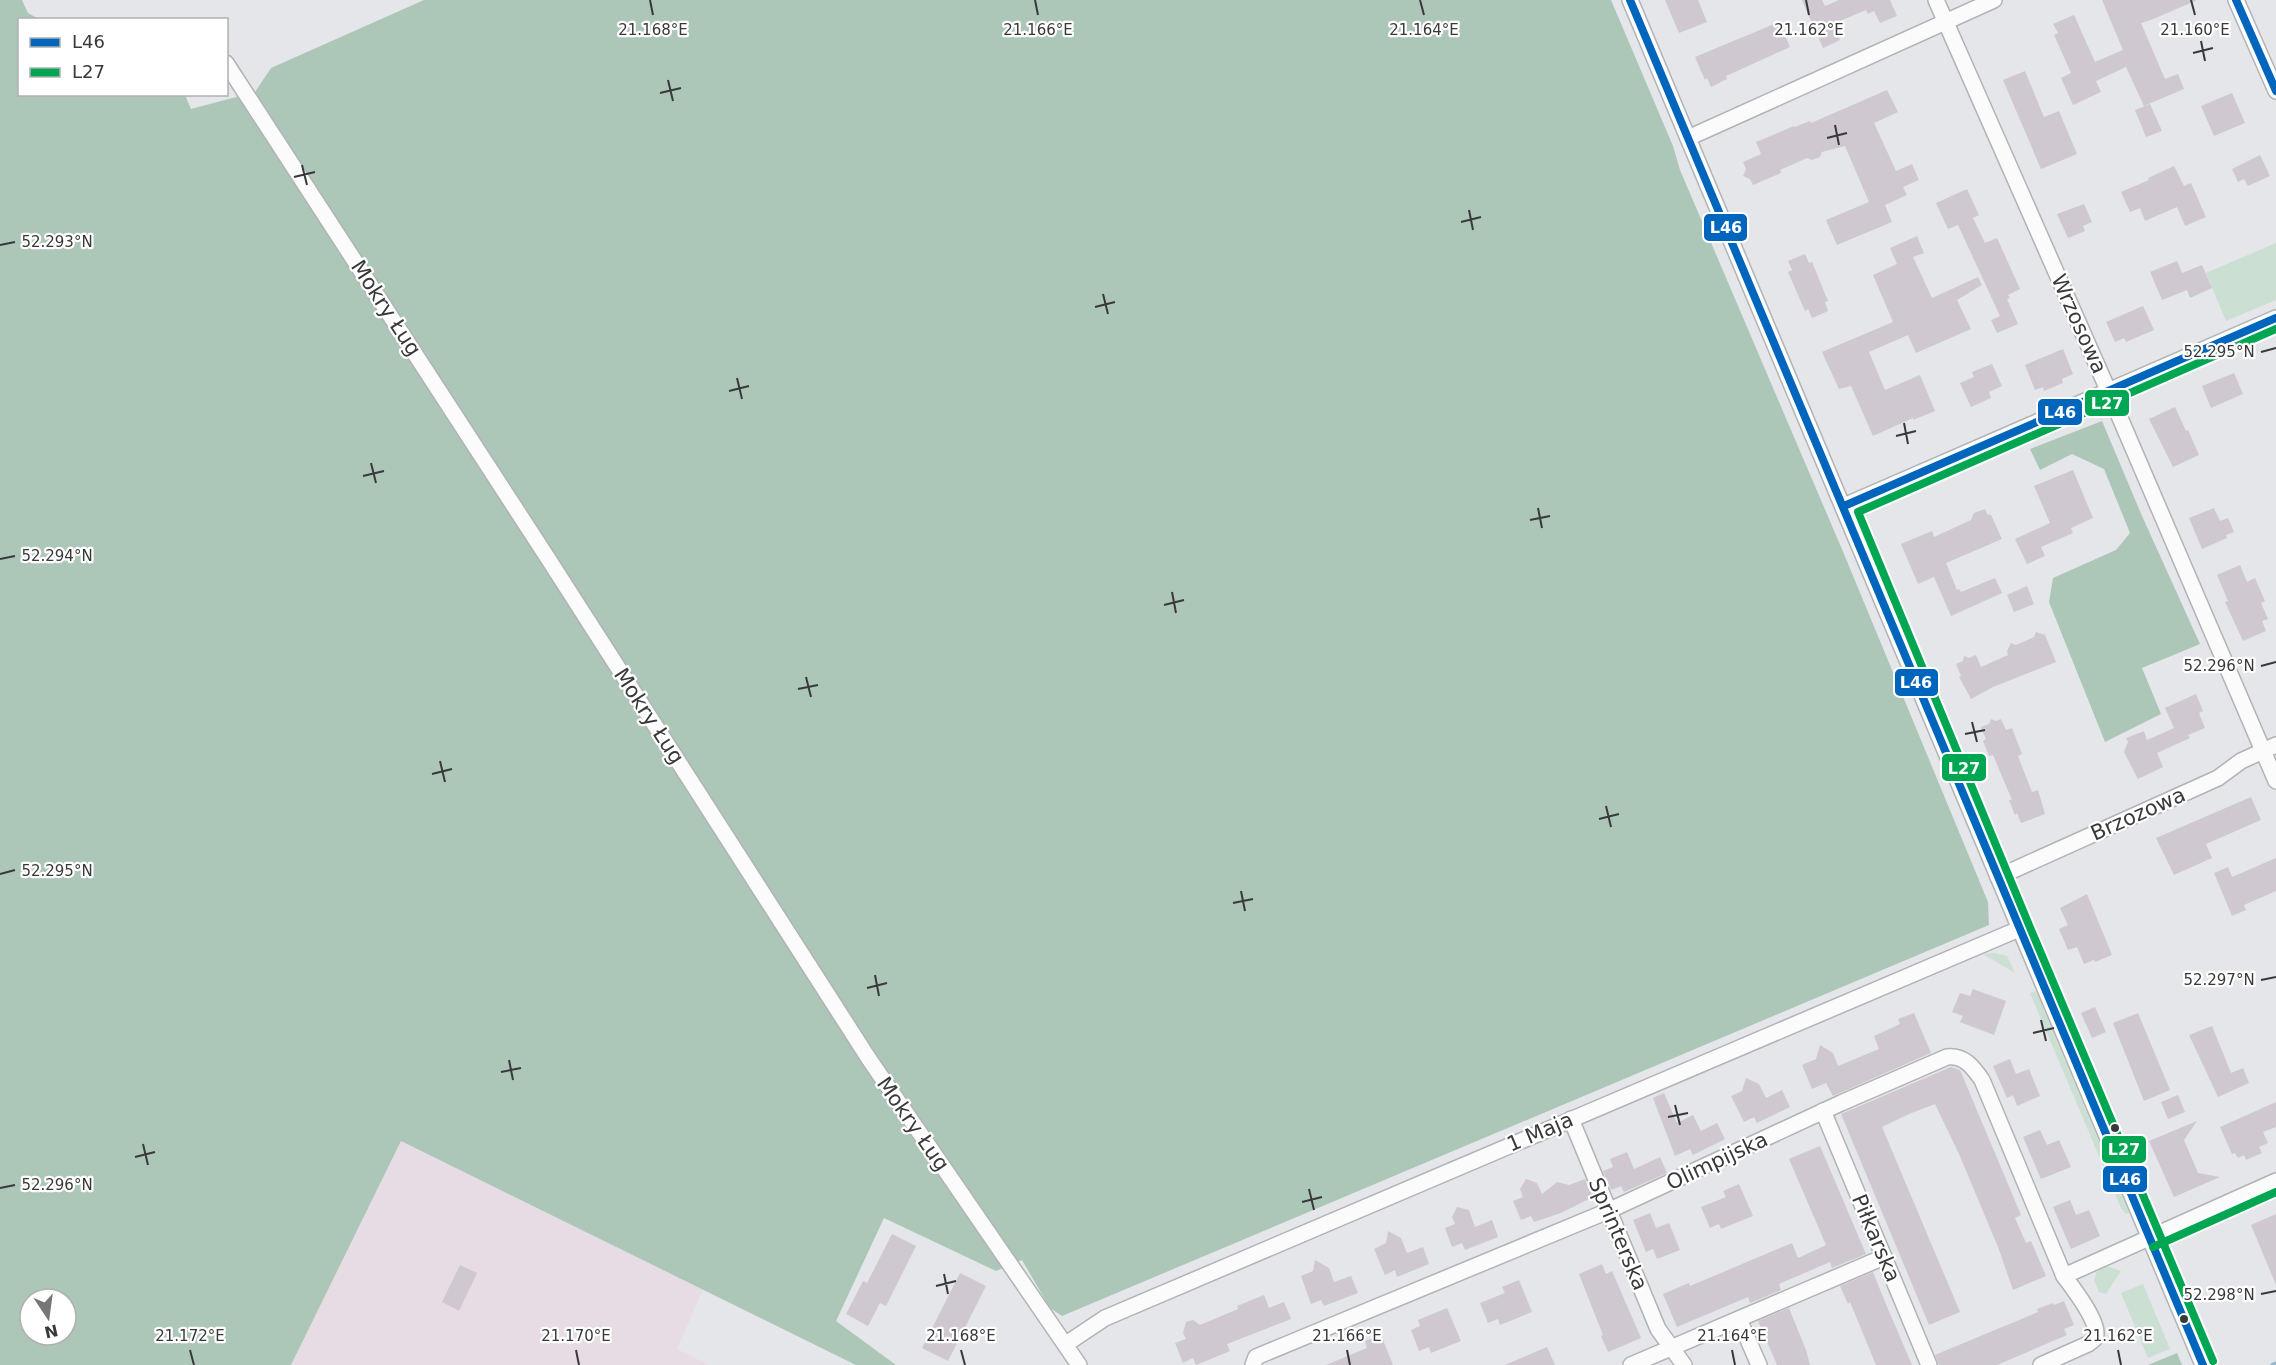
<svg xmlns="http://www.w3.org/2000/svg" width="2276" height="1365" font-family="'DejaVu Sans',sans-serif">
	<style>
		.industrial { fill: #e8dce4 }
		.green { fill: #cbdfd3 }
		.forest { fill: #acc7b8; fill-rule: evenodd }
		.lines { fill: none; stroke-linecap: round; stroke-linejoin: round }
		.stream { stroke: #96b8cd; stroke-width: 5 }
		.building { fill: #cfc8d0 }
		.minor-casing { stroke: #b1b3b5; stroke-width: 18 }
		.minor { stroke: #fbfbfc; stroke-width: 15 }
		.bus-1-casing { stroke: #fff; stroke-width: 12 }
		.bus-2-casing { stroke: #fff; stroke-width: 12 }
		.bus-1 { stroke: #0065bd; stroke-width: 8 }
		.bus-2 { stroke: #00a651; stroke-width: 8 }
		.ticks { fill: none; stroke: #39393b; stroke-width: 2 }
		.bus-dot { fill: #39393b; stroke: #fff; stroke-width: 2 }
		.labels { text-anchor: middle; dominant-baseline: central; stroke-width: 4.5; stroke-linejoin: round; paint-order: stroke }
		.street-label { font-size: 21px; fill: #39393b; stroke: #fff }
		.ticks-label { font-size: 15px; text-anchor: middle; fill: #39393b; stroke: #fff; stroke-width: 4.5; stroke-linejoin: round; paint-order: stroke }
		.line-badge { stroke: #fff; stroke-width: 2 }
		.badge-label { font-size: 16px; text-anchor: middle; font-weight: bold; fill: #fff }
	</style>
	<rect width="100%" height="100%" fill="#e4e6e9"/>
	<!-- industrial -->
	<path class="industrial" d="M401,1141L703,1289L677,1349L709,1365H291Z"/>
	<!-- green -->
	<g class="green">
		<path d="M2276,243V300L2226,321L2206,273Z"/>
		<path d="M1994,953L2007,956L2015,973L1983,954Z"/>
		<path d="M2036,991L2129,1213L2126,1214L2121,1208L2030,993Z"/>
		<path d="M2106,1266L2121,1271L2106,1294L2099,1292L2094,1280L2096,1273Z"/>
		<path d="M2143,1284L2170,1349L2148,1358L2121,1293Z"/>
	</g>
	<!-- forest -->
	<g class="forest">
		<path d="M0,0H22L28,13L39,19L20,20V94L185,95L191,109L255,92L271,68L424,0H1611L1673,146L1680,170L1844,554L1988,902L1989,925L1062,1316L1050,1308L1022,1260L996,1271L884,1218L836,1321L896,1365H856L401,1141L291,1365H0ZM30,1299H66V1335H30Z"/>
		<path d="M2102,421L2142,516L2200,644L2142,668L2161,714L2105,742L2049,602L2053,578L2116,550L2130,533L2104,469L2072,454L2040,470L2030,449Z"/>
		<path d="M2177,1353L2182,1365H2148Z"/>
	</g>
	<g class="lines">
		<!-- stream -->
		<path class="stream" d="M2273,1365L2276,1364"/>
	</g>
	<!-- building -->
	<g class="building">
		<path d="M1665,0H1698L1707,22L1679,33Z"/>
		<path d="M1802,0H1822L1825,6L1839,0H1890L1897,16L1880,23L1874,11L1868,14L1866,10L1840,21L1841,25L1835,28L1840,40L1823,48Z"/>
		<path d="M2102,0H2197L2151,20L2141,23L2165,79L2178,74L2184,89L2144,106L2126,67L2096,81L2101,92L2073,105L2061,78L2071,73L2054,35L2058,33L2053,24L2074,15L2095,62L2123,50Z"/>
		<path d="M1779,22L1790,47L1726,76L1727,79L1711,87L1707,78L1705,80L1695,57Z"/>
		<path d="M2025,71L2044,117L2059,111L2077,154L2041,169L2003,80Z"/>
		<path d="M1887,90L1898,112L1874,123L1896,171L1912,164L1919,180L1903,187L1907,195L1885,205L1892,222L1837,245L1826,220L1869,202L1845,146L1822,152L1820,157L1812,160L1807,158L1780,170L1781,173L1753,185L1750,179L1743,176L1746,169L1743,162L1761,154L1756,142L1794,126L1795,127L1810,121L1811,123Z"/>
		<path d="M2232,93L2245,123L2214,136L2201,106Z"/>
		<path d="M2150,104L2162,131L2146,137L2135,110Z"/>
		<path d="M2260,155L2270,176L2248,186L2244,179L2238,182L2232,169Z"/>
		<path d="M2174,166L2184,186L2191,183L2206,217L2185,226L2177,207L2145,221L2140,208L2130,212L2121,192L2149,180L2148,178Z"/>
		<path d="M1967,189L1979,215L1973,218L1985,243L1997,238L2020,289L2008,295L2010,298L2007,299L2018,324L1997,333L1991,320L2000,316L1958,225L1948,229L1936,203Z"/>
		<path d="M2084,204L2092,222L2083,226L2085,231L2068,238L2057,214Z"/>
		<path d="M1917,236L1924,253L1913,257L1932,298L1978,277L1982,285L1957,300L1971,329L1916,353L1908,335L1869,352L1885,390L1920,375L1935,411L1913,420V418L1873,436L1851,386L1839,389L1822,352L1893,322L1873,275L1897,264L1890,248Z"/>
		<path d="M1805,254L1809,263L1812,262L1828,301L1825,302L1828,311L1812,318L1808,309L1805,311L1788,272L1792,270L1788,261Z"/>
		<path d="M2177,261L2182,273L2202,265L2212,288L2190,298L2187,290L2162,300L2150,272Z"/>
		<path d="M2143,306L2154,330L2126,342L2124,338L2115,342L2106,322Z"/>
		<path d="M2063,349L2073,374L2062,379L2063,383L2044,391L2043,387L2035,390L2025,365Z"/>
		<path d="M1992,364L2002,386L1989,392L1991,398L1971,407L1960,383L1974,377L1972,372Z"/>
		<path d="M2234,373L2243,394L2211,408L2202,386Z"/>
		<path d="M2175,407L2186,431L2188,430L2199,455L2173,467L2149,419Z"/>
		<path d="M2073,470L2093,518L2071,528L2073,533L2041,547L2045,556L2027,564L2015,539L2050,523L2034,486Z"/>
		<path d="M2214,508L2220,521L2228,518L2234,532L2226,535L2227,538L2202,549L2189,518Z"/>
		<path d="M1985,509L1987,514L1991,515L2002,539L1946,563L1957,590L1959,589L1961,592L1995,578L2002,593L1951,616L1934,577L1918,584L1901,544L1932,531L1934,537L1971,520L1974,513Z"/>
		<path d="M2240,565L2247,582L2255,578L2265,601L2261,603L2268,619L2262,621L2266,631L2243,641L2225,602L2228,601L2217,575Z"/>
		<path d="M2027,586L2034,604L2014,612L2007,595Z"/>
		<path d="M2036,632L2045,635L2056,662L1993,687L1971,699L1959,677L1961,676L1956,664L1963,661L1964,656L1969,658L1976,655L1981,667L2008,655L2007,651L2011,643L2016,645L2034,637Z"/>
		<path d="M2196,694L2203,711L2199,713L2205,728L2188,735L2190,738L2157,753L2163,767L2138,779L2124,752L2128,742L2126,738L2144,731L2147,740L2174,728L2165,708Z"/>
		<path d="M1991,719L1996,721L2001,719L2006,730L2012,728L2022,754L2018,756L2032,792L2038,790L2045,814L2021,823L2017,813L2015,815L2009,800H2012L1993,755L1989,756L1983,741L1986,739L1981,727L1989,724Z"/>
		<path d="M2251,797L2261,820L2206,844L2212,858L2174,875L2156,838Z"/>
		<path d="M2276,858V891L2244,905L2246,910L2232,916L2214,873L2228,867L2232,877Z"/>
		<path d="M2087,894L2112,955L2095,962L2094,960L2084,964L2077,947L2068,950L2059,929L2068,925L2060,908Z"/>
		<path d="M1973,989L2006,1001L1994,1035L1960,1022L1963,1016L1952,1012L1960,993L1970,996Z"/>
		<path d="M2095,1007L2106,1032L2092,1038L2081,1013Z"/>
		<path d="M1914,1013L1931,1053L1833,1096L1826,1083L1812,1089L1802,1065L1816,1059L1820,1045L1833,1053L1838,1066L1879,1049L1874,1036L1900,1024L1898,1019Z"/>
		<path d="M2138,1013L2170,1090L2144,1101L2113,1023Z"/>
		<path d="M2212,1026L2231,1073L2243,1068L2249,1083L2218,1097L2189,1035Z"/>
		<path d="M2010,1059L2016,1074L2029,1069L2040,1096L2017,1106L2013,1095L2007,1098L1993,1066Z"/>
		<path d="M1951,1067L1960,1070L2021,1215L2015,1218L2026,1243L2031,1241L2046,1276L2013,1290L1998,1247L1959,1154L1935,1104L1909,1114L1882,1127L1960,1312L1929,1325L1841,1114Z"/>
		<path d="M1746,1078L1759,1084L1766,1098L1782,1090L1790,1107L1757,1123L1754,1117L1744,1122L1731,1096L1742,1091Z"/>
		<path d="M1664,1093L1677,1123L1693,1115L1701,1131L1717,1123L1725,1139L1693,1155L1690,1149L1675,1156L1653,1098Z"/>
		<path d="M2178,1095L2185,1112L2168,1119L2161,1102Z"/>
		<path d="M2276,1102V1127L2263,1132L2268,1143L2259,1147L2262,1153L2246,1160L2244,1155L2238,1158L2235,1153L2232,1154L2220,1127Z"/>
		<path d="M2197,1121L2184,1140L2198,1173L2220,1177L2174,1197L2149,1141Z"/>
		<path d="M2040,1130L2047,1145L2059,1140L2071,1167L2041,1179L2023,1137Z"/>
		<path d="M1820,1146L1866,1254L1832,1268L1830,1262L1779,1284L1781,1290L1750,1303L1748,1297L1677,1327L1663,1294L1689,1283L1690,1286L1792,1243L1798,1258L1826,1245L1789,1159Z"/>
		<path d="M1627,1152L1634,1169L1660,1157L1667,1173L1624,1192L1621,1186L1611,1190L1603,1171L1613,1167L1610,1159Z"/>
		<path d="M1526,1179L1537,1183L1542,1194L1557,1182L1569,1185L1585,1179L1593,1197L1561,1213L1534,1222L1531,1216L1521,1220L1513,1201L1523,1197L1520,1189Z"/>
		<path d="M1739,1184L1753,1216L1721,1229L1719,1224L1710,1228L1701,1207L1726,1197L1723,1191Z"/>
		<path d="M2070,1200L2076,1215L2089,1210L2100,1236L2071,1249L2053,1207Z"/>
		<path d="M1457,1207L1469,1210L1475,1227L1492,1220L1498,1237L1465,1250L1462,1243L1452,1247L1445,1228L1455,1224L1452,1217Z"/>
		<path d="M1650,1213L1656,1228L1669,1223L1680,1250L1657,1259L1653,1249L1646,1252L1633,1220Z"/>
		<path d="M2276,1214V1285L2251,1225Z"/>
		<path d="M1388,1231L1401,1238L1407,1253L1423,1247L1429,1264L1397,1277L1395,1270L1385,1275L1374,1249L1386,1243Z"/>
		<path d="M892,1234L916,1246L886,1306L880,1303L868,1326L846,1314L863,1281L867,1283Z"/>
		<path d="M1315,1260L1329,1268L1334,1282L1351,1276L1358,1293L1324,1306L1321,1300L1311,1304L1301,1276L1313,1271Z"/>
		<path d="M1602,1264L1606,1274L1612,1271L1641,1338L1608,1352L1601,1336L1603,1335L1579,1274Z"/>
		<path d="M460,1265L477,1273L459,1311L442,1302Z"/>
		<path d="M1873,1272L1885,1302L1912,1365H1876L1850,1302L1848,1304L1840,1286Z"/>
		<path d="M960,1273L986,1286L948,1361L922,1348Z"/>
		<path d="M1519,1280L1532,1312L1500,1325L1498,1319L1488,1323L1480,1303L1505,1293L1502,1287Z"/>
		<path d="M1264,1295L1269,1308L1284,1302L1291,1319L1227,1344L1230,1351L1196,1365L1193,1358L1183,1363L1175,1343L1186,1339L1183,1333L1186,1322L1193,1320L1200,1325L1238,1309L1237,1306Z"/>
		<path d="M2064,1301L2074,1325L2064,1329L2067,1335L1997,1365H1939L1935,1355L2038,1312L2037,1309L2053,1303L2054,1305Z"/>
		<path d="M1447,1308L1461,1341L1431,1353L1429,1347L1419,1351L1411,1330L1420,1326L1418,1320Z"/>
		<path d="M1789,1308L1806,1350L1810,1365H1777L1758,1321Z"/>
		<path d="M1381,1335L1393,1365H1326L1367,1348L1365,1341Z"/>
		<path d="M1547,1347L1555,1365H1505Z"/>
	</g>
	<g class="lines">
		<defs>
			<g id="minor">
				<path d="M1630,0L2203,1365"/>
				<path d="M1936,0L2108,390L2276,781"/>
				<path d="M2236,0L2276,91"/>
				<path d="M226,63L549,560L869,1059L1079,1365"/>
				<path d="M1688,138L1994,0"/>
				<path d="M1844,506L2276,318"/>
				<path d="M1998,877L2218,778L2241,761L2276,745"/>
				<path d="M1823,1111L1929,1365"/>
				<path d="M1571,1119L1658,1329L1684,1365"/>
				<path d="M2064,1276L2276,1181"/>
				<path d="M1739,1319L1759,1365"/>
				<path d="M1066,1344L1105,1318L2019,929"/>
				<path d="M1253,1365L1256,1357L1608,1211L1841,1103L1947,1057C1964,1055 1973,1067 1982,1080L2064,1276C2073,1288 2097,1319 2096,1334C2096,1339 2092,1341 2088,1344L2041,1365"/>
				<path d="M1631,1365L1884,1257"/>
			</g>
		</defs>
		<!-- minor casing -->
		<use href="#minor" class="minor-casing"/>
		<!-- minor -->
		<use href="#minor" class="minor"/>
		<defs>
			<g id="bus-1">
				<path d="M1630,0L2203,1365"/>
				<path d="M2236,0L2276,91"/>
				<path d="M1844,506L2276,318"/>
			</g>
			<g id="bus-2">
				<path d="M2153,1247L2276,1192"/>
				<path d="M2213,1361L2029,925L1858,512L2276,329"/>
			</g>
		</defs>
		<!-- bus-1 casing -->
		<use href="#bus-1" class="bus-1-casing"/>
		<!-- bus-2 casing -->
		<use href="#bus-2" class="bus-2-casing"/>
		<!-- bus-1 -->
		<use href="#bus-1" class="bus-1"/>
		<!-- bus-2 -->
		<use href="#bus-2" class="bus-2"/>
	</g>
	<!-- ticks -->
	<path class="ticks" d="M650,0L653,15M1035,0L1038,15M1420,0L1424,15M1806,0L1809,15M2191,0L2195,15M2201,41L2205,61M2193,53L2213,48M668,80L673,101M660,93L681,88M1835,125L1839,145M1827,138L1847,133M302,165L307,185M294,177L315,172M1469,210L1473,230M1461,222L1481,217M0,245L15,242M1103,294L1108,314M1095,307L1115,302M2261,352L2276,348M737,378L742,399M729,391L749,386M1904,423L1908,444M1896,436L1916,431M371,463L376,483M363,476L384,471M1538,508L1542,528M1530,520L1550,516M0,559L15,556M1172,592L1176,613M1164,605L1184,600M2261,666L2276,662M806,677L811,697M798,689L818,685M1972,722L1977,742M1965,734L1985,730M440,761L445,782M432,774L452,769M1606,806L1611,827M1599,819L1619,814M0,874L15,870M1241,891L1245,911M1233,903L1253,899M875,975L879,996M2261,980L2276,977M867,988L887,983M2041,1020L2046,1041M2033,1033L2054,1028M509,1060L513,1080M501,1072L521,1068M1675,1105L1680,1125M1668,1117L1688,1113M143,1144L148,1165M135,1157L155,1152M0,1188L15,1185M1309,1189L1314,1210M1302,1202L1322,1197M944,1274L948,1294M936,1286L956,1281M2261,1294L2276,1291M190,1350L194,1365M576,1350L579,1365M961,1350L965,1365M1347,1350L1350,1365M1732,1350L1735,1365M2118,1350L2121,1365"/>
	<!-- markers -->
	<g class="bus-dot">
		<circle cx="2115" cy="1128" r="5"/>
		<circle cx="2184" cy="1319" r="5"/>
	</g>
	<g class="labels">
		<!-- street labels -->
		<g class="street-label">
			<text transform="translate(386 308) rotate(57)">Mokry Ług</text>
			<text transform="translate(2079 324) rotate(66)">Wrzosowa</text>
			<text transform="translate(649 716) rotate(57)">Mokry Ług</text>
			<text transform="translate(2138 814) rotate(-24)">Brzozowa</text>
			<text transform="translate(913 1124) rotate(55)">Mokry Ług</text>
			<text transform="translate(1540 1132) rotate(-23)">1 Maja</text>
			<text transform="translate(1717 1161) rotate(-25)">Olimpijska</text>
			<text transform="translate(1618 1234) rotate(67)">Sprinterska</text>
			<text transform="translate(1876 1238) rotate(67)">Piłkarska</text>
		</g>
	</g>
	<g class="ticks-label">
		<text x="653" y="35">21.168°E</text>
		<text x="1038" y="35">21.166°E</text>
		<text x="1424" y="35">21.164°E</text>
		<text x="1809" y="35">21.162°E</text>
		<text x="2195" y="35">21.160°E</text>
		<text x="57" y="247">52.293°N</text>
		<text x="2219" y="357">52.295°N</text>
		<text x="57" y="561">52.294°N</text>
		<text x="2219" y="671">52.296°N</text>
		<text x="57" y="876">52.295°N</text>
		<text x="2219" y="985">52.297°N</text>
		<text x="57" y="1190">52.296°N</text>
		<text x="2219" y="1300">52.298°N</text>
		<text x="190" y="1341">21.172°E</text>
		<text x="576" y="1341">21.170°E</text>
		<text x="961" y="1341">21.168°E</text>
		<text x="1347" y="1341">21.166°E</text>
		<text x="1732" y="1341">21.164°E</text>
		<text x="2118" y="1341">21.162°E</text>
	</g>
	<g class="line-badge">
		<rect x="1703" y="213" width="45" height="29" rx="6" fill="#0065bd"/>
		<rect x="2084" y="389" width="46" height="28" rx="6" fill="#00a651"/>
		<rect x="2037" y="398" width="46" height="28" rx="6" fill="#0065bd"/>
		<rect x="1894" y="668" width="45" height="29" rx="6" fill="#0065bd"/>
		<rect x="1941" y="753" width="46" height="29" rx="6" fill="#00a651"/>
		<rect x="2101" y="1135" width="46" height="29" rx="6" fill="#00a651"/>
		<rect x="2102" y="1165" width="46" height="28" rx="6" fill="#0065bd"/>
	</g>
	<g class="badge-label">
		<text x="1726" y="233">L46</text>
		<text x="2107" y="409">L27</text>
		<text x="2060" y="418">L46</text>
		<text x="1916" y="688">L46</text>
		<text x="1964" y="774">L27</text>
		<text x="2124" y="1155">L27</text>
		<text x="2125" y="1185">L46</text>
	</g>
	<!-- legend -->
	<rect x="18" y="18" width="210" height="78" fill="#ffffff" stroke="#b0b0b1" stroke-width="1.5"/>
	<rect x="30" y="38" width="30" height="9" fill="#0065bd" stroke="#b0b0b1" stroke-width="1.5"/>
	<text x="72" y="48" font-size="18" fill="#39393b">L46</text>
	<rect x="30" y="68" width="30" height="9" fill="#00a651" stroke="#b0b0b1" stroke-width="1.5"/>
	<text x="72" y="78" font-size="18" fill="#39393b">L27</text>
	<!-- north arrow -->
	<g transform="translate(48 1317) rotate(167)"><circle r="28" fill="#ffffff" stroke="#b0b0b1" stroke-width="1.5"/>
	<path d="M0-4.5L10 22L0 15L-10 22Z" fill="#757678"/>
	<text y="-9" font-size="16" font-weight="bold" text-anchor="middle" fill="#39393b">N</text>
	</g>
</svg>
